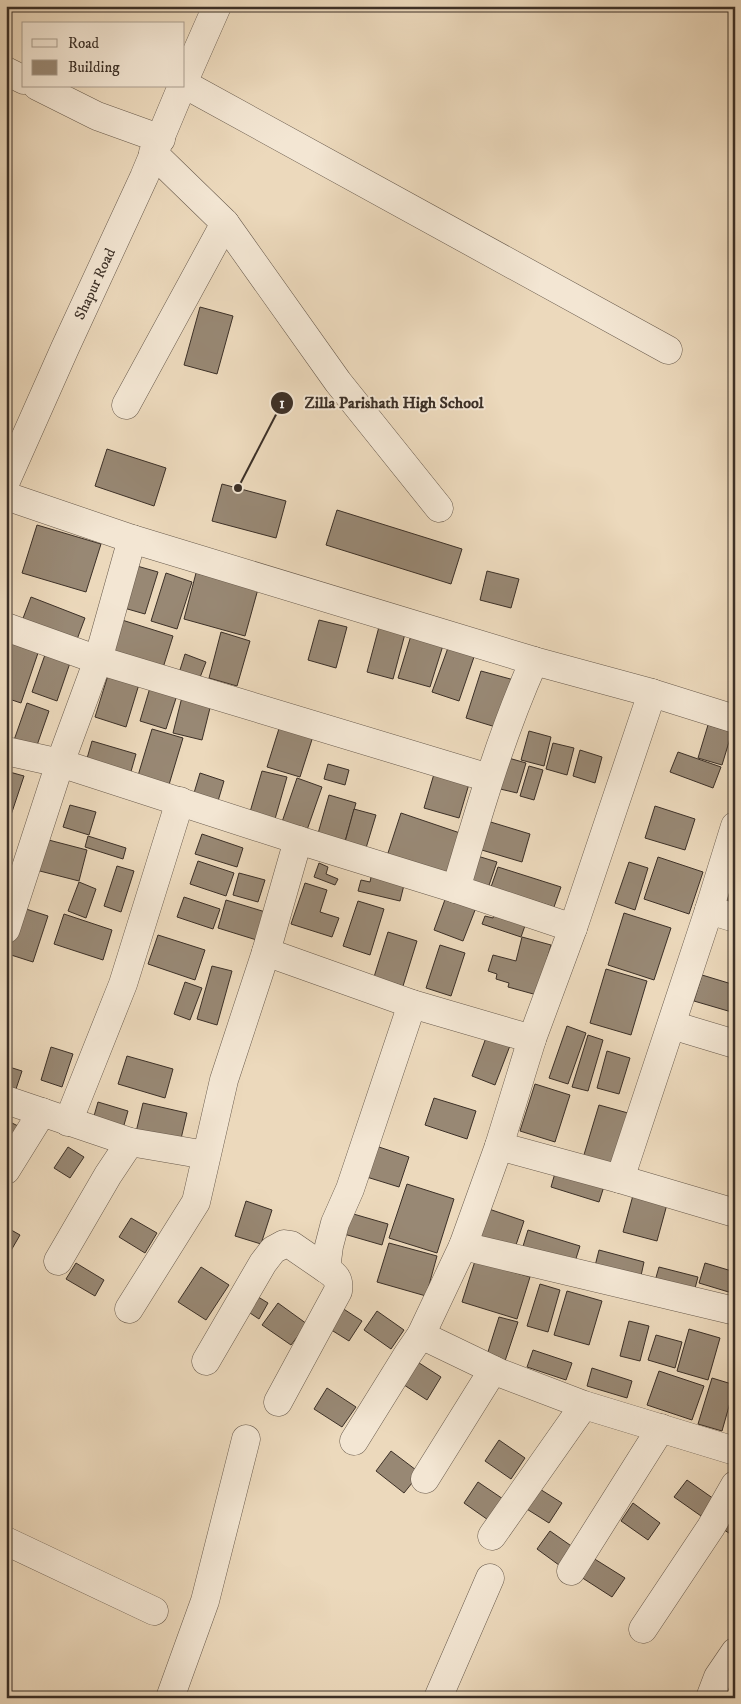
<svg xmlns="http://www.w3.org/2000/svg" width="741" height="1704" font-family="'IM FELL DW Pica',serif">
	<style>
		.building { fill: #988874; stroke: #3c3027 }
		.lines { fill: none; stroke-linecap: round; stroke-linejoin: round }
		.minor-casing { stroke: #685a4c; stroke-width: 29 }
		.minor { stroke: #f3e6d3; stroke-width: 28 }
		.labels { text-anchor: middle; dominant-baseline: central; stroke-width: 4; stroke-linejoin: round; paint-order: stroke }
		.street-label { font-size: 15px; fill: #3c3027; stroke: #f3e6d3 }
		.leader { fill: none; stroke: #3c3027; stroke-width: 2 }
		.callout-dot { fill: #3c3027; stroke: #f3e6d3; stroke-width: 2 }
		.mark-label { font-size: 15px; text-anchor: middle; font-weight: bold; fill: #fff }
		.callout-label { font-size: 16px; text-anchor: middle; font-weight: bold; fill: #3c3027; stroke: #f3e6d3; stroke-width: 4; stroke-linejoin: round; paint-order: stroke }
	</style>
	<rect width="100%" height="100%" fill="#ecd9bc"/>
	<filter id="stains"><feTurbulence type="fractalNoise" baseFrequency=".004" numOctaves="4"/><feColorMatrix values="0 0 0 0 .2 0 0 0 0 .09 0 0 0 0 .02 0 0 0 .5 -.17"/></filter>
	<radialGradient id="worn" r=".72"><stop offset=".6" stop-color="#630" stop-opacity="0"/><stop offset="1" stop-color="#630" stop-opacity=".3"/></radialGradient>
	<!-- building -->
	<g class="building">
		<path d="M200,307L233,316L217,374L184,365Z"/>
		<path d="M107,449L166,468L154,506L95,486Z"/>
		<path d="M222,484L286,501L276,538L212,521Z"/>
		<path d="M337,510L462,549L451,584L326,545Z"/>
		<path d="M37,525L101,544L86,592L22,573Z"/>
		<path d="M137,566L158,572L145,614L124,608Z"/>
		<path d="M487,571L519,579L511,608L480,600Z"/>
		<path d="M166,573L192,582L177,629L151,621Z"/>
		<path d="M196,573L258,589L245,636L184,619Z"/>
		<path d="M31,597L85,618L76,642L22,621Z"/>
		<path d="M122,620L173,636L162,671L110,655Z"/>
		<path d="M319,620L347,627L336,668L308,660Z"/>
		<path d="M380,623L406,630L393,679L367,672Z"/>
		<path d="M413,629L445,639L430,687L398,678Z"/>
		<path d="M221,632L250,641L237,686L209,678Z"/>
		<path d="M8,640L39,650L21,703L6,698V645Z"/>
		<path d="M449,645L475,654L459,701L432,692Z"/>
		<path d="M47,649L72,657L57,701L32,692Z"/>
		<path d="M185,654L206,662L199,680L179,673Z"/>
		<path d="M481,671L514,680L499,728L466,718Z"/>
		<path d="M109,672L140,681L126,727L95,717Z"/>
		<path d="M152,681L179,689L166,729L140,721Z"/>
		<path d="M182,697L211,704L202,740L173,733Z"/>
		<path d="M27,703L49,711L35,751L13,743Z"/>
		<path d="M282,719L315,730L300,777L267,767Z"/>
		<path d="M708,725L732,732L722,765L698,758Z"/>
		<path d="M152,729L183,738L168,788L137,779Z"/>
		<path d="M529,731L551,737L544,766L521,760Z"/>
		<path d="M92,741L136,754L130,775L86,762Z"/>
		<path d="M553,743L574,748L567,775L546,769Z"/>
		<path d="M580,750L602,757L595,783L573,776Z"/>
		<path d="M678,752L721,767L713,788L670,772Z"/>
		<path d="M505,757L526,763L517,793L496,788Z"/>
		<path d="M328,764L349,770L345,785L324,779Z"/>
		<path d="M529,766L543,770L534,800L520,796Z"/>
		<path d="M6,771L24,776L6,830Z"/>
		<path d="M262,771L287,777L275,819L250,812Z"/>
		<path d="M200,773L224,781L218,801L194,793Z"/>
		<path d="M434,774L469,784L459,818L424,808Z"/>
		<path d="M297,778L322,787L307,830L282,822Z"/>
		<path d="M329,795L356,803L344,845L317,837Z"/>
		<path d="M70,805L96,812L89,835L63,827Z"/>
		<path d="M655,806L695,819L685,850L645,838Z"/>
		<path d="M354,809L376,815L366,848L345,842Z"/>
		<path d="M401,813L460,833L446,875L387,856Z"/>
		<path d="M484,820L530,834L522,862L475,848Z"/>
		<path d="M202,834L243,848L237,867L195,854Z"/>
		<path d="M88,836L126,848L123,859L85,847Z"/>
		<path d="M41,838L87,850L79,881L32,869Z"/>
		<path d="M471,854L497,862L486,894L461,886Z"/>
		<path d="M658,857L703,872L689,914L644,899Z"/>
		<path d="M198,861L234,873L226,896L190,884Z"/>
		<path d="M629,862L648,868L635,910L615,903Z"/>
		<path d="M319,863L328,867L326,874L338,879L335,885L314,877Z"/>
		<path d="M117,866L134,871L121,912L104,906Z"/>
		<path d="M498,867L561,887L554,907L491,887Z"/>
		<path d="M239,873L265,880L258,902L233,895Z"/>
		<path d="M372,873L405,881L400,901L358,891L361,880L370,882Z"/>
		<path d="M725,877L735,879V910L717,905Z"/>
		<path d="M79,882L96,889L86,918L68,911Z"/>
		<path d="M305,883L327,890L320,912L339,918L332,937L291,924Z"/>
		<path d="M447,894L477,905L463,941L434,930Z"/>
		<path d="M184,897L220,909L213,929L177,917Z"/>
		<path d="M226,900L272,914L263,942L218,928Z"/>
		<path d="M358,901L384,909L370,955L343,946Z"/>
		<path d="M23,908L48,916L33,962L8,954Z"/>
		<path d="M496,910L527,920L521,937L482,924L485,916L493,918Z"/>
		<path d="M624,913L671,928L654,980L608,965Z"/>
		<path d="M64,914L112,930L103,960L54,944Z"/>
		<path d="M388,932L417,941L403,986L374,977Z"/>
		<path d="M158,935L205,950L195,980L148,964Z"/>
		<path d="M522,937L551,945L537,995L508,987L509,983L496,979L497,974L488,971L493,955L516,961Z"/>
		<path d="M440,945L465,953L451,996L426,988Z"/>
		<path d="M735,962V977L731,975Z"/>
		<path d="M212,966L232,971L217,1025L197,1019Z"/>
		<path d="M606,969L647,981L631,1035L590,1023Z"/>
		<path d="M702,975L735,985V1013L694,1001Z"/>
		<path d="M185,982L202,988L190,1020L174,1014Z"/>
		<path d="M567,1026L586,1033L568,1084L549,1078Z"/>
		<path d="M487,1035L511,1043L495,1085L472,1076Z"/>
		<path d="M588,1035L603,1040L588,1091L572,1087Z"/>
		<path d="M51,1047L73,1054L62,1087L41,1080Z"/>
		<path d="M607,1051L630,1058L619,1094L597,1088Z"/>
		<path d="M127,1056L173,1069L165,1098L118,1084Z"/>
		<path d="M6,1066L22,1071L16,1089L6,1086Z"/>
		<path d="M535,1084L570,1095L555,1142L520,1131Z"/>
		<path d="M434,1098L476,1111L467,1139L425,1125Z"/>
		<path d="M98,1102L128,1111L122,1132L92,1123Z"/>
		<path d="M143,1103L187,1113L180,1143L136,1132Z"/>
		<path d="M599,1105L628,1113L612,1166L583,1158Z"/>
		<path d="M6,1120L18,1126L6,1150Z"/>
		<path d="M367,1143L409,1157L399,1187L357,1174Z"/>
		<path d="M68,1147L84,1157L70,1178L54,1168Z"/>
		<path d="M557,1166L606,1180L599,1202L551,1187Z"/>
		<path d="M407,1184L454,1199L437,1253L389,1238Z"/>
		<path d="M635,1188L669,1197L657,1241L623,1232Z"/>
		<path d="M246,1201L272,1210L261,1244L235,1236Z"/>
		<path d="M486,1208L524,1221L514,1251L476,1239Z"/>
		<path d="M350,1213L388,1224L382,1245L344,1234Z"/>
		<path d="M131,1218L157,1233L145,1253L119,1237Z"/>
		<path d="M6,1227L20,1235L9,1254L6,1253Z"/>
		<path d="M528,1230L580,1246L572,1271L520,1256Z"/>
		<path d="M389,1243L437,1256L426,1296L377,1282Z"/>
		<path d="M599,1250L644,1262L639,1285L593,1274Z"/>
		<path d="M475,1261L530,1277L517,1319L462,1302Z"/>
		<path d="M76,1263L104,1280L95,1296L66,1279Z"/>
		<path d="M705,1263L735,1272V1285L732,1293L699,1283Z"/>
		<path d="M201,1267L229,1285L206,1320L178,1302Z"/>
		<path d="M659,1267L698,1277L694,1292L655,1281Z"/>
		<path d="M540,1284L560,1290L548,1332L527,1326Z"/>
		<path d="M567,1291L602,1301L589,1345L554,1335Z"/>
		<path d="M250,1292L268,1303L259,1319L241,1307Z"/>
		<path d="M278,1303L307,1324L291,1345L262,1325Z"/>
		<path d="M339,1306L362,1321L349,1341L325,1326Z"/>
		<path d="M377,1311L404,1330L391,1349L364,1330Z"/>
		<path d="M499,1317L518,1322L505,1361L487,1355Z"/>
		<path d="M629,1321L649,1326L640,1361L620,1356Z"/>
		<path d="M689,1329L720,1338L708,1380L677,1371Z"/>
		<path d="M656,1335L682,1342L675,1368L648,1360Z"/>
		<path d="M533,1350L572,1363L566,1380L527,1367Z"/>
		<path d="M413,1359L441,1377L427,1400L398,1381Z"/>
		<path d="M592,1368L632,1381L627,1398L587,1386Z"/>
		<path d="M659,1371L704,1386L692,1420L647,1405Z"/>
		<path d="M712,1378L735,1385L722,1431L698,1424Z"/>
		<path d="M327,1388L356,1407L342,1427L314,1409Z"/>
		<path d="M499,1440L525,1458L511,1479L485,1461Z"/>
		<path d="M391,1451L420,1473L404,1493L376,1471Z"/>
		<path d="M687,1480L714,1499L701,1516L674,1497Z"/>
		<path d="M478,1482L506,1501L491,1522L464,1503Z"/>
		<path d="M535,1486L562,1503L549,1523L522,1506Z"/>
		<path d="M633,1503L660,1523L648,1540L621,1521Z"/>
		<path d="M735,1508V1537L718,1526Z"/>
		<path d="M550,1531L577,1550L563,1568L537,1549Z"/>
		<path d="M593,1558L625,1578L612,1597L581,1577Z"/>
	</g>
	<g class="lines">
		<defs>
			<g id="minor">
				<path d="M6,71L24,80"/>
				<path d="M184,81L217,6"/>
				<path d="M184,84L668,350"/>
				<path d="M37,86L97,116L161,139"/>
				<path d="M225,223L338,382L439,508"/>
				<path d="M126,405L225,223L153,153"/>
				<path d="M6,481L65,348L144,177L182,86"/>
				<path d="M6,496L132,539L534,661L652,693L735,719"/>
				<path d="M6,627L98,660L489,778"/>
				<path d="M6,751L60,763L298,840L456,889L573,928"/>
				<path d="M456,889C479,811 501,735 534,661"/>
				<path d="M709,910L735,918"/>
				<path d="M6,929L60,763L98,660L132,539"/>
				<path d="M266,952L412,1004L532,1039"/>
				<path d="M672,1025L735,1044"/>
				<path d="M6,1100L130,1142L206,1155"/>
				<path d="M68,1122L123,984L180,801"/>
				<path d="M499,1146L620,1179L735,1213"/>
				<path d="M6,1170L42,1112"/>
				<path d="M620,1179L709,910L735,826"/>
				<path d="M463,1246L735,1311"/>
				<path d="M58,1261L108,1175L130,1142"/>
				<path d="M129,1309L196,1202L224,1080L266,952L298,840"/>
				<path d="M421,1335L500,1373L584,1405L735,1451"/>
				<path d="M206,1361L263,1263L273,1250L284,1244L291,1245L326,1269"/>
				<path d="M278,1402L338,1291C340,1279 335,1275 326,1269L329,1246L335,1223L350,1189L412,1004"/>
				<path d="M354,1441L408,1354L421,1335L463,1246L499,1146L532,1039L573,928L652,693"/>
				<path d="M425,1479L493,1370"/>
				<path d="M492,1536L584,1405"/>
				<path d="M6,1541L154,1611"/>
				<path d="M571,1571L661,1428"/>
				<path d="M643,1629L711,1527L735,1485"/>
				<path d="M170,1698L205,1601L246,1439"/>
				<path d="M438,1698L490,1578"/>
				<path d="M710,1698L718,1677L735,1652"/>
			</g>
		</defs>
		<!-- minor casing -->
		<use href="#minor" class="minor-casing"/>
		<!-- minor -->
		<use href="#minor" class="minor"/>
	</g>
	<g class="labels">
		<!-- street labels -->
		<g class="street-label">
			<text transform="translate(95 284) rotate(-65)">Shapur Road</text>
		</g>
	</g>
	<!-- callouts -->
	<path class="leader" d="M238 488L282 403"/>
	<g class="callout-dot">
		<circle cx="238" cy="488" r="5"/>
		<circle cx="282" cy="403" r="12"/>
	</g>
	<g class="mark-label">
		<text x="282" y="408">1</text>
	</g>
	<g class="callout-label">
		<text x="394" y="408">Zilla Parishath High School</text>
	</g>
	<!-- margin -->
	<rect width="741" height="1704" fill="none" stroke="#ecd9bc" stroke-width="25"/>
	<rect x="8" y="8" width="726" height="1689" fill="none" stroke="#3c3027" stroke-width="2.5"/>
	<rect x="12" y="12" width="716" height="1679" fill="none" stroke="#3c3027"/>
	<!-- legend -->
	<rect x="22" y="22" width="162" height="65" fill="#f3e6d3" stroke="#aa9d8e"/>
	<rect x="32" y="39" width="25" height="8" fill="#f3e6d3" stroke="#aa9d8e"/>
	<text x="68" y="48" font-size="15" fill="#3c3027">Road</text>
	<rect x="32" y="60" width="25" height="15" fill="#988874" stroke="#aa9d8e"/>
	<text x="68" y="72" font-size="15" fill="#3c3027">Building</text>
	<rect width="100%" height="100%" filter="url(#stains)"/>
	<rect width="100%" height="100%" fill="url(#worn)"/>
</svg>
